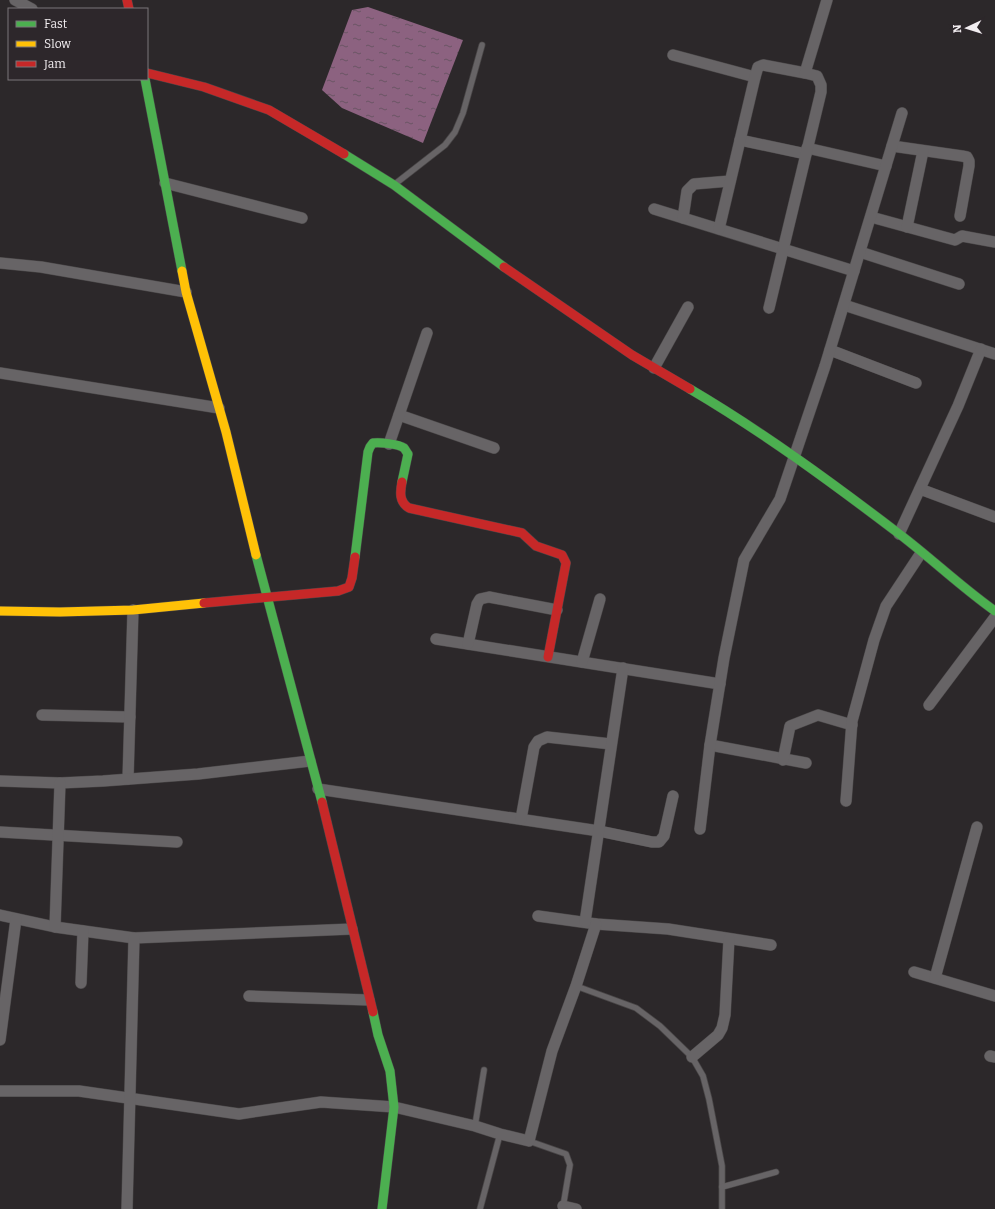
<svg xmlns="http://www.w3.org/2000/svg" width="995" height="1209" font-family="Bitter,serif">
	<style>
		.water { fill: url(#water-ripples) }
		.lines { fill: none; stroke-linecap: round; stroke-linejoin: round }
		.lane-casing { stroke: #494647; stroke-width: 7 }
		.street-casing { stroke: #494647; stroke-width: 12 }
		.fast-casing { stroke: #494647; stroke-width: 10 }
		.slow-casing { stroke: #494647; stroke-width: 10 }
		.jam-casing { stroke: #494647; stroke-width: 10 }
		.lane { stroke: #676466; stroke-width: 5.5 }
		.street { stroke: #676466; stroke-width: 11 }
		.fast { stroke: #4caf50; stroke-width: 9 }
		.slow { stroke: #ffc107; stroke-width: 9 }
		.jam { stroke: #c62828; stroke-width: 9 }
	</style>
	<defs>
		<pattern id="water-ripples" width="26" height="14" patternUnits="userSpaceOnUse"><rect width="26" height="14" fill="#8c6280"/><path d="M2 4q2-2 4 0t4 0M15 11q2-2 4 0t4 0" fill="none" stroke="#6a5464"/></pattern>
	</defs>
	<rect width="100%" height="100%" fill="#2c282a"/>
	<!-- water -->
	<path class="water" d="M368,7L463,40L423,143L342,108L322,90L352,10Z"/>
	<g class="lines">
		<defs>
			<g id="lane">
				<path d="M395,184L445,145L455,132L463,113L482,45"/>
				<path d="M576,986L636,1008L660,1026L692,1057L703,1076L709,1099L722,1166V1209"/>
				<path d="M475,1126L484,1070"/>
				<path d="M529,1141L566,1154L570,1165L563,1207"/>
				<path d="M722,1187L776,1172"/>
				<path d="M480,1209L500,1134"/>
			</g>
			<g id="street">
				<path d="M15,0L32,9"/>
				<path d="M673,55L755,77"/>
				<path d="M740,140L806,154"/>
				<path d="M892,146L962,156L967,157L969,161V166L960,216"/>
				<path d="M807,148L886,166"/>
				<path d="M165,183L302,218"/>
				<path d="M654,209L854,271"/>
				<path d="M871,217L955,240L962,236L995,242"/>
				<path d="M683,218L687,191L694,184L730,181"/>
				<path d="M907,227L923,151"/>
				<path d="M719,229L755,77L758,67L763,65L805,73"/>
				<path d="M860,252L959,284"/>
				<path d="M0,263L41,267L186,292"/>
				<path d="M844,305L995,354"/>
				<path d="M769,308L821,92V85L817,76L805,73L827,0"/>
				<path d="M830,350L916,383"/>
				<path d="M654,368L688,307"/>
				<path d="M0,373L219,408"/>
				<path d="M399,415L494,448"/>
				<path d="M389,444L427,333"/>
				<path d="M920,489L995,517"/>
				<path d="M899,534L958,406L981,349"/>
				<path d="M436,639L720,684"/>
				<path d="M468,644L477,604L480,599L489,597L557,610"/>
				<path d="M582,662L600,599"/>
				<path d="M929,705L995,617"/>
				<path d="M42,715L130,717"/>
				<path d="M710,745L806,763"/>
				<path d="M783,760L790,726L818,715L852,725"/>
				<path d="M128,779L133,610"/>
				<path d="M0,781L60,783L103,781L198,774L310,761"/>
				<path d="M318,789L599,831L652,842H659L664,836L673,796"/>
				<path d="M846,801L852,721L874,640L886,606L921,553"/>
				<path d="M521,819L534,747L538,741L547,737L611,744"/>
				<path d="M700,829L710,745L724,658L744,560L780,499L825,366L902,113"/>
				<path d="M0,832L177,842"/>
				<path d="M0,915L55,927L134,938L352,929"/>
				<path d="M538,916L596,924L668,929L771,945"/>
				<path d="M585,922L623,668"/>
				<path d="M55,927L60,783"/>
				<path d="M914,972L995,996"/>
				<path d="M935,978L977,827"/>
				<path d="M81,983L83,931"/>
				<path d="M249,996L369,1000"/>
				<path d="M0,1040L16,919"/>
				<path d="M990,1056L995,1057"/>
				<path d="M692,1057L718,1035L722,1028L725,1015L729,939"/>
				<path d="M0,1091H79L239,1114L321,1102L394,1107L475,1126L500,1134L529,1141L552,1051L576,986L596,924"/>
				<path d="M563,1206L576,1209"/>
				<path d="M127,1209L134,938"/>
			</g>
			<g id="fast">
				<path d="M145,79L182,271"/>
				<path d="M344,154L394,185L504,267"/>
				<path d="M690,389C763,432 831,482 898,533C931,558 961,587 995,611"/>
				<path d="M256,555L322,802"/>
				<path d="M355,557L368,452L370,447L373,443C380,442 398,444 404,448C405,449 407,453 408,454L402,482"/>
				<path d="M373,1012L378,1035L390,1071L394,1107L382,1209"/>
			</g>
			<g id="slow">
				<path d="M182,271L186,292L226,432L256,555"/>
				<path d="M0,611L60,612L133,610L204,603"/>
			</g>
			<g id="jam">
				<path d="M127,0L129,9"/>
				<path d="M147,73L204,87L269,110L344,154"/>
				<path d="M504,267L632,355L690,389"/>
				<path d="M402,482C400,492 399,502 409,508L522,533L536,546L562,555L566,563L548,657"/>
				<path d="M204,603L338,591L349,587L352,578L355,557"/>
				<path d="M322,802L373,1012"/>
			</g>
		</defs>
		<!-- lane casing -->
		<use href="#lane" class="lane-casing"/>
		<!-- street casing -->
		<use href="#street" class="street-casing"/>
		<!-- fast casing -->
		<use href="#fast" class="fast-casing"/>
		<!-- slow casing -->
		<use href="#slow" class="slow-casing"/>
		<!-- jam casing -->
		<use href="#jam" class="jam-casing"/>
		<!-- lane -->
		<use href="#lane" class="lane"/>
		<!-- street -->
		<use href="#street" class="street"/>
		<!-- fast -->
		<use href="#fast" class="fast"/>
		<!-- slow -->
		<use href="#slow" class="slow"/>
		<!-- jam -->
		<use href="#jam" class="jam"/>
	</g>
	<!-- legend -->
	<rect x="8" y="8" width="140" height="72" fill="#2d272b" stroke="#7b767a"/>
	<rect x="16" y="21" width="20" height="6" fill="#4caf50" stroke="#7b767a"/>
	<text x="44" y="28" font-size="12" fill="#f1edf0">Fast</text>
	<rect x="16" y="41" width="20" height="6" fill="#ffc107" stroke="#7b767a"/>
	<text x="44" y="48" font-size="12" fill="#f1edf0">Slow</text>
	<rect x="16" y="61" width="20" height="6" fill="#c62828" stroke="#7b767a"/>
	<text x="44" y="68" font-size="12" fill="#f1edf0">Jam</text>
	<!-- north arrow -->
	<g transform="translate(967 28) rotate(266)" stroke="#2d272b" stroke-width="3" paint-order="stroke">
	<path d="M0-3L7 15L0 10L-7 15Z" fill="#f1edf0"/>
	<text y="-6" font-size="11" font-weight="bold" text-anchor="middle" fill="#f1edf0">N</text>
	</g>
</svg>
